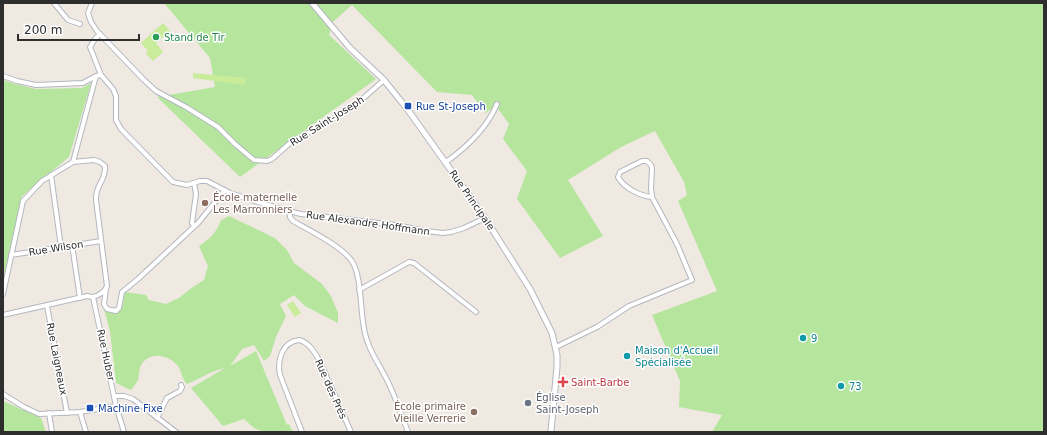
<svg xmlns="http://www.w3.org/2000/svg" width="1047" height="435" font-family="'DejaVu Sans',sans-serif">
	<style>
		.green { fill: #b6e59e }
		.pitch { fill: #c9ec9a }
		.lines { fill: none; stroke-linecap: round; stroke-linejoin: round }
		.minor-casing { stroke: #b4b7c1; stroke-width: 6 }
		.tertiary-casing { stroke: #b4b7c1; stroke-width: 7 }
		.minor { stroke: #fff; stroke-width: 4 }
		.tertiary { stroke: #fff; stroke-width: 5 }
		.leisure-dot { fill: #2e9e5b; stroke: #fff; stroke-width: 1.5 }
		.transit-dot { fill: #1a4fb4; stroke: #fff; stroke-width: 1.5 }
		.education-dot { fill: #8d6e63; stroke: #fff; stroke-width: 1.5 }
		.culture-dot { fill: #0f9aa8; stroke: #fff; stroke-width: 1.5 }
		.health-dot { fill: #e0444e; stroke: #fff; stroke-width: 1.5 }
		.worship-dot { fill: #6b7280; stroke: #fff; stroke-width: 1.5 }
		.labels { text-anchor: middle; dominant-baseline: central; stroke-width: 3; stroke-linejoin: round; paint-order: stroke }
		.leisure-label { font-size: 10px; fill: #27864d; stroke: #fff; text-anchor: start }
		.transit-label { font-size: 10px; fill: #164399; stroke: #fff; text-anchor: start }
		.street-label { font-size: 10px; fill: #2e2e2e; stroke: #fff }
		.education-label { font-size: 10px; fill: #785e54; stroke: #fff; text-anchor: start }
		.culture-label { font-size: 10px; fill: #0d838f; stroke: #fff; text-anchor: start }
		.health-label { font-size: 10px; fill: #be3a42; stroke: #fff; text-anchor: start }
		.worship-label { font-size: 10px; fill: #5b616d; stroke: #fff; text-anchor: start }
	</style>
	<rect width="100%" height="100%" fill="#efe9e1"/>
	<!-- green -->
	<g class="green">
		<path d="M164,3H1044V432H712L722,415L679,407L680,381L652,315L717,291L678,201L687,195L684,182L655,131L621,147L568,180L603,236L560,258L517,199L527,171L503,139L509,124L496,106L485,113L472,95L437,92L352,5L333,22L329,35L376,79L240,177L157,97L215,87L210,58Z"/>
		<path d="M3,80L15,84L36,89L82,88L91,83L69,157L22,196L3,281Z"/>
		<path d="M229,216L275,238L287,250L294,263L322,284L331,296L338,313V323L305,306L294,295L280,304L286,316L276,337L270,356L264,361L254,345L242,349L230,366L256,351L287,425L289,424L293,432H264L254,428L244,419L223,426L191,388L225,368C211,371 200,379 187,384C181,378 182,370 177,365C167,354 148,351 140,367C139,371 139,376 138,380C136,384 133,387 131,390L116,383L110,331L104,309L117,310L123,305L125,292L146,295L149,300L166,304L179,298L190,289L204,280L208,266L199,246C210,238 216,234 221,220Z"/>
		<path d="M3,401L41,418L46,432H3Z"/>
	</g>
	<!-- pitch -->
	<g class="pitch">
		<path d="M163,23L170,31L156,43L163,52L153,61L146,54L148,51L141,43Z"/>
		<path d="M193,73L246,78L245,85L193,78Z"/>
		<path d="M293,301L301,313L295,317L287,305Z"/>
	</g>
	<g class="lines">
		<defs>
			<g id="minor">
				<path d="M54,3L68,20L80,24"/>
				<path d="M92,3L88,13L91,22L97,31L144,80L156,91L186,107L218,127L235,144L254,160L267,161L272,159L290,143L330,121L359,102L384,80"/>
				<path d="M101,75L113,89L116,96V120L121,129L173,182L187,185L200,181H207L230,193L258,202L289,211L301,214L396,225L426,231L443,233L451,232L464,228L485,218"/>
				<path d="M3,76L17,81L36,85L83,83L96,76"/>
				<path d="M73,162L96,76L101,75L90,47L95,39L100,34"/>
				<path d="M446,162C467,147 487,128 497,104"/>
				<path d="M51,175L61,247"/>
				<path d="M289,211L290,217L293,221C309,230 341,246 351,260C362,274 360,310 364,328C367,349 380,365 389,384C396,399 402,416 408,432"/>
				<path d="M194,226L192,223L196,194L194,183"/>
				<path d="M72,245L80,298"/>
				<path d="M11,255L101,241"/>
				<path d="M106,288L104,304L107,309L116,311L119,308L122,292L138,279L198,223L225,190"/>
				<path d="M359,290L409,262L414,263L476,312"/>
				<path d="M3,294L23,201L42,181L73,162L94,160L100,162L105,166C106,182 95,184 96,200L107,286C106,291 98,296 93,297L116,406L124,432"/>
				<path d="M47,306L67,413"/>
				<path d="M3,315L87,296L93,297"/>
				<path d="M556,347L597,327L629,306L692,280L677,244L652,197L651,188L652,168L651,165L647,161H642L620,172L618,177C624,188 640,196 652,197"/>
				<path d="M3,394L24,407L39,414L80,412L116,406"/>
				<path d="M115,396H124L133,399L176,432"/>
				<path d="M80,412L86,432"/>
				<path d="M49,413L52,432"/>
				<path d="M157,418L167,398L180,391L182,387L181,385"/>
				<path d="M302,432L280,375C277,360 282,342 299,340C310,343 315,353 320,362L351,432"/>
			</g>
			<path id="tertiary" d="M312,3L350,48L384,80L408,110L485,218L530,289L552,333L557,355V367L551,431"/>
		</defs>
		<!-- minor casing -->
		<use href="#minor" class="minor-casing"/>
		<!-- tertiary casing -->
		<use href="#tertiary" class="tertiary-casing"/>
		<!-- minor -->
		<use href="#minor" class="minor"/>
		<!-- tertiary -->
		<use href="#tertiary" class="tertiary"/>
	</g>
	<!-- markers -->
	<circle class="leisure-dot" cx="156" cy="37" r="4"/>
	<g class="transit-dot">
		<rect x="404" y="102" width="8" height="8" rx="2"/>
		<rect x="86" y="404" width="8" height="8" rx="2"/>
	</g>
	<g class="education-dot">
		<circle cx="205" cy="203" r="4"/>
		<circle cx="474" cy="412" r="4"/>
	</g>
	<g class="culture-dot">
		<circle cx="803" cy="338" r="4"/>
		<circle cx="627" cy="356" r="4"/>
		<circle cx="841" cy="386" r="4"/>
	</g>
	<path class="health-dot" d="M561 376h4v4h4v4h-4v4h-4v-4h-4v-4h4z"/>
	<circle class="worship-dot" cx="528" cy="403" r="4"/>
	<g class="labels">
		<!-- leisure labels -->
		<g class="leisure-label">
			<text x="164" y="37">Stand de Tir</text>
		</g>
		<!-- transit labels -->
		<g class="transit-label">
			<text x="416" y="106">Rue St-Joseph</text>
			<text x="98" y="408">Machine Fixe</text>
		</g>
		<!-- street labels -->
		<g class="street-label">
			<text transform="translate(327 121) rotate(-32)">Rue Saint-Joseph</text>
			<text transform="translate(472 200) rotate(55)">Rue Principale</text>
			<text transform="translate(368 223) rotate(8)">Rue Alexandre Hoffmann</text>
			<text transform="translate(56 248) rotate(-9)">Rue Wilson</text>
			<text transform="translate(106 355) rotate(78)">Rue Huber</text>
			<text transform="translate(57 359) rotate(79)">Rue Laigneaux</text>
			<text transform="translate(331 389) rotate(66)">Rue des Prés</text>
		</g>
		<!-- education labels -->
		<g class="education-label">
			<text x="213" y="197">École maternelle<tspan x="213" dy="12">Les Marronniers</tspan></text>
			<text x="466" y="406" text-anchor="end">École primaire<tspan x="466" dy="12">Vieille Verrerie</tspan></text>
		</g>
		<!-- culture labels -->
		<g class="culture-label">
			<text x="811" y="338">9</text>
			<text x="635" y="350">Maison d'Accueil<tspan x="635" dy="12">Spécialisée</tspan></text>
			<text x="849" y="386">73</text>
		</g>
		<!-- health labels -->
		<g class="health-label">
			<text x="571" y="382">Saint-Barbe</text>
		</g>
		<!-- worship labels -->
		<g class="worship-label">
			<text x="536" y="397">Église<tspan x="536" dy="12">Saint-Joseph</tspan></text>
		</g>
	</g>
	<!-- border -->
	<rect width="1047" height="435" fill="none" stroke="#2e2e2e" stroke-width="8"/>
	<!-- scale -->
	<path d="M18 34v6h121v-6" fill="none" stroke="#2e2e2e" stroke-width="2"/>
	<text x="24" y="34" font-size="12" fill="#2e2e2e" stroke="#ffffff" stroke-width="3" paint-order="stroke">200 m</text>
</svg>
